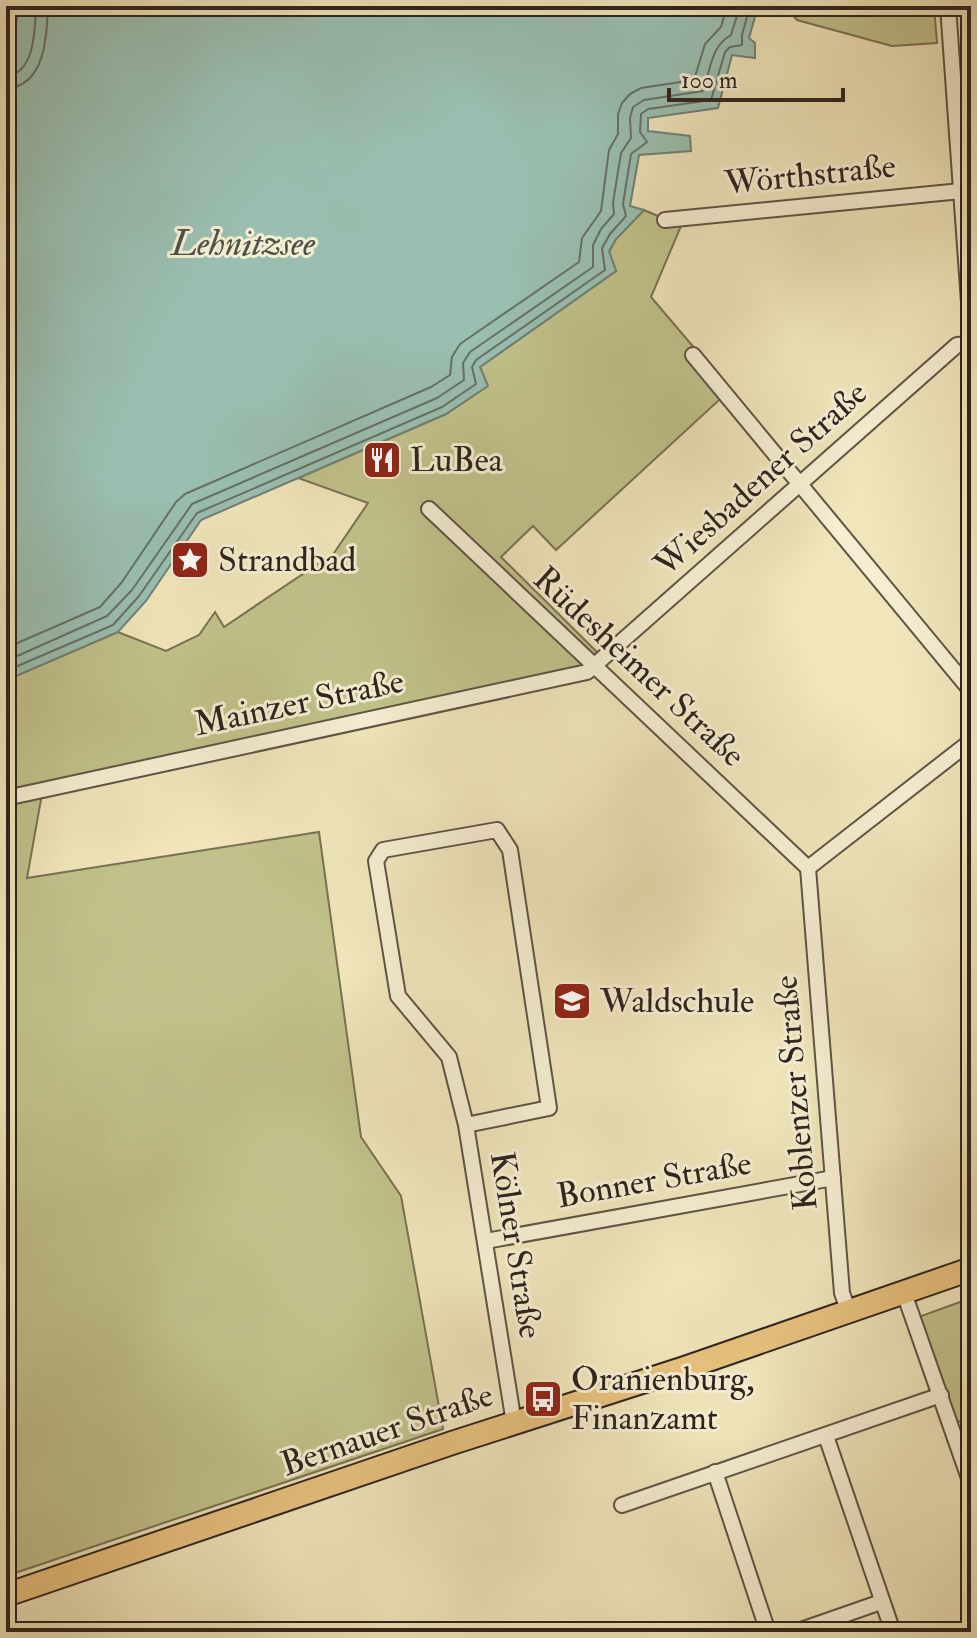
<svg xmlns="http://www.w3.org/2000/svg" width="977" height="1638" font-family="'IM FELL Double Pica',serif">
	<style>
		.green { fill: #c1c28b; stroke: #787254; stroke-width: 2 }
		.water { fill: #9abfb1; stroke: #6f8176; stroke-width: 2 }
		.lines { fill: none; stroke-linecap: round; stroke-linejoin: round }
		.shore { stroke: #647167; stroke-width: 2 }
		.street-casing { stroke: #5e5444; stroke-width: 18 }
		.primary-casing { stroke: #2e231d; stroke-width: 26 }
		.street { stroke: #f5eed3; stroke-width: 14 }
		.primary { stroke: #e8c27e; stroke-width: 22 }
		.labels { text-anchor: middle; dominant-baseline: central; stroke-width: 6; stroke-linejoin: round; paint-order: stroke }
		.street-label { font-size: 34px; fill: #2e231d; stroke: #f5eed3 }
		.poi-label { font-size: 34px; fill: #2e231d; stroke: #f5eed3; text-anchor: start }
		.water-label { font-size: 36px; font-style: italic; fill: #4e5249; stroke: #f5eed3 }
	</style>
	<rect width="100%" height="100%" fill="#f0e5bb"/>
	<filter id="stains"><feTurbulence type="fractalNoise" baseFrequency=".0025" numOctaves="4"/><feColorMatrix values="0 0 0 0 .2 0 0 0 0 .09 0 0 0 0 .02 0 0 0 .5 -.17"/></filter>
	<radialGradient id="worn" r=".72"><stop offset=".6" stop-color="#630" stop-opacity="0"/><stop offset="1" stop-color="#630" stop-opacity=".3"/></radialGradient>
	<!-- green -->
	<g class="green">
		<path d="M6,6H19L11,55L6,62Z"/>
		<path d="M785,6H934L937,43L892,46L797,20Z"/>
		<path d="M644,210L681,226L651,297L730,390L556,550L533,526L501,557L606,661L43,788L27,878L319,832L361,1137L401,1196L443,1429L6,1576V678L9,679L118,632L166,651L199,635L215,612L224,627L334,553L368,503L298,478L446,414L487,386L480,367L616,271L609,252L616,239Z"/>
		<path d="M971,1298V1418L951,1424L913,1319Z"/>
	</g>
	<!-- water -->
	<path class="water" d="M19,6H758L749,38L755,43V58L732,55L718,108L648,118V131L690,136L691,151L639,155L630,206L644,210L616,239L609,251L616,271L480,367L488,386L446,414L201,520L146,601L118,632L9,679L6,678V62L11,55Z"/>
	<g class="lines">
		<!-- shore -->
		<g class="shore">
			<path d="M6,76C35,74 35,29 36,6"/>
			<path d="M6,88C45,87 47,36 48,6"/>
			<path d="M6,648L100,607L122,582L176,502L185,494L431,387L450,375L452,357L460,344L579,262L582,238L601,211L609,150L618,134V114L622,103L630,94L641,88L694,80L705,44L721,27L727,6"/>
			<path d="M6,661L107,616L132,590L192,504L437,398L464,380L463,363L470,352L593,267V245L601,229L614,214L613,203L621,153L631,138L630,118L633,107L644,100L703,91C711,70 710,47 731,35L740,6"/>
			<path d="M6,671L113,625L139,596L197,513L442,407L476,384L472,367L476,360L605,270L602,248L610,234L626,216L623,204L631,154L647,142L640,132L641,114L648,109L711,100L725,52L730,47L742,45V35L750,6"/>
		</g>
		<defs>
			<g id="street">
				<path d="M948,6L971,331"/>
				<path d="M955,106L971,103"/>
				<path d="M665,220L961,191"/>
				<path d="M693,355L971,691"/>
				<path d="M429,509L808,868"/>
				<path d="M15,796L587,672L957,345L971,344"/>
				<path d="M808,868L842,1293L849,1312"/>
				<path d="M808,868L971,741"/>
				<path d="M466,1125L549,1108L510,850L497,830L383,850L376,861L398,996L449,1057L466,1125L514,1423"/>
				<path d="M486,1241L833,1178"/>
				<path d="M904,1293L971,1484"/>
				<path d="M826,1436L893,1632"/>
				<path d="M715,1472L768,1632"/>
				<path d="M622,1505L941,1395"/>
				<path d="M795,1632L881,1602"/>
			</g>
			<path id="primary" d="M6,1595L452,1443L682,1369L971,1269"/>
		</defs>
		<!-- street casing -->
		<use href="#street" class="street-casing"/>
		<!-- primary casing -->
		<use href="#primary" class="primary-casing"/>
		<!-- street -->
		<use href="#street" class="street"/>
		<!-- primary -->
		<use href="#primary" class="primary"/>
	</g>
	<!-- icons -->
	<defs>
		<symbol id="restaurant-square" viewBox="-11 -11 22 22"><rect x="-9" y="-9" width="18" height="18" rx="4" fill="#8f2418" stroke="#f5eed3"/><path d="M-5-6h1v4h1v-4h1v4h1v-4h1v5L-1.5 .5V6h-2V.5L-5-1ZM5-6V6H3V1.5H1.5Q1.5-4 5-6Z" fill="#fff"/></symbol>
		<symbol id="sight-square" viewBox="-11 -11 22 22"><rect x="-9" y="-9" width="18" height="18" rx="4" fill="#8f2418" stroke="#f5eed3"/><path d="M0-6L1.8-2.2L6-1.7L2.9 1.2L3.7 5.4L0 3.3L-3.7 5.4L-2.9 1.2L-6-1.7L-1.8-2.2Z" fill="#fff"/></symbol>
		<symbol id="school-square" viewBox="-11 -11 22 22"><rect x="-9" y="-9" width="18" height="18" rx="4" fill="#8f2418" stroke="#f5eed3"/><path d="M0-5L7-2L0 1L-7-2ZM-4 1L0 2.5L4 1V4Q0 6-4 4Z" fill="#fff"/></symbol>
		<symbol id="bus-square" viewBox="-11 -11 22 22"><rect x="-9" y="-9" width="18" height="18" rx="4" fill="#8f2418" stroke="#f5eed3"/><path d="M-5-6H5V4H4V6H2V4H-2V6H-4V4H-5ZM-3.5-4V0h7V-4ZM-3.5 1.2v1.5H-2V1.2ZM2 1.2v1.5H3.5V1.2Z" fill="#fff"/></symbol>
	</defs>
	<g fill-rule="evenodd">
		<use href="#restaurant-square" x="360" y="438" width="44" height="44"/>
		<use href="#sight-square" x="168" y="538" width="44" height="44"/>
		<use href="#school-square" x="550" y="979" width="44" height="44"/>
		<use href="#bus-square" x="521" y="1377" width="44" height="44"/>
	</g>
	<g class="labels">
		<!-- street labels -->
		<g class="street-label">
			<text transform="translate(810 175) rotate(-6)">Wörthstraße</text>
			<text transform="translate(761 479) rotate(-42)">Wiesbadener Straße</text>
			<text transform="translate(639 667) rotate(43)">Rüdesheimer Straße</text>
			<text transform="translate(299 703) rotate(-12)">Mainzer Straße</text>
			<text transform="translate(796 1093) rotate(-95)">Koblenzer Straße</text>
			<text transform="translate(654 1180) rotate(-10)">Bonner Straße</text>
			<text transform="translate(516 1245) rotate(81)">Kölner Straße</text>
			<text transform="translate(387 1430) rotate(-19)">Bernauer Straße</text>
		</g>
		<!-- poi labels -->
		<g class="poi-label">
			<text x="410" y="460">LuBea</text>
			<text x="218" y="560">Strandbad</text>
			<text x="600" y="1001">Waldschule</text>
			<text x="571" y="1379">Oranienburg,<tspan x="571" dy="39">Finanzamt</tspan></text>
		</g>
		<!-- water labels -->
		<g class="water-label">
			<text x="243" y="243">Lehnitzsee</text>
		</g>
	</g>
	<!-- margin -->
	<rect width="977" height="1638" fill="none" stroke="#f0e5bb" stroke-width="32"/>
	<rect x="8" y="8" width="961" height="1622" fill="none" stroke="#2e231d" stroke-width="4"/>
	<rect x="16" y="16" width="945" height="1606" fill="none" stroke="#2e231d" stroke-width="2"/>
	<!-- scale -->
	<path d="M669 88v12h174v-12" fill="none" stroke="#2e231d" stroke-width="4"/>
	<text x="681" y="88" font-size="24" fill="#2e231d" stroke="#f5eed3" stroke-width="6" paint-order="stroke">100 m</text>
	<rect width="100%" height="100%" filter="url(#stains)"/>
	<rect width="100%" height="100%" fill="url(#worn)"/>
</svg>
